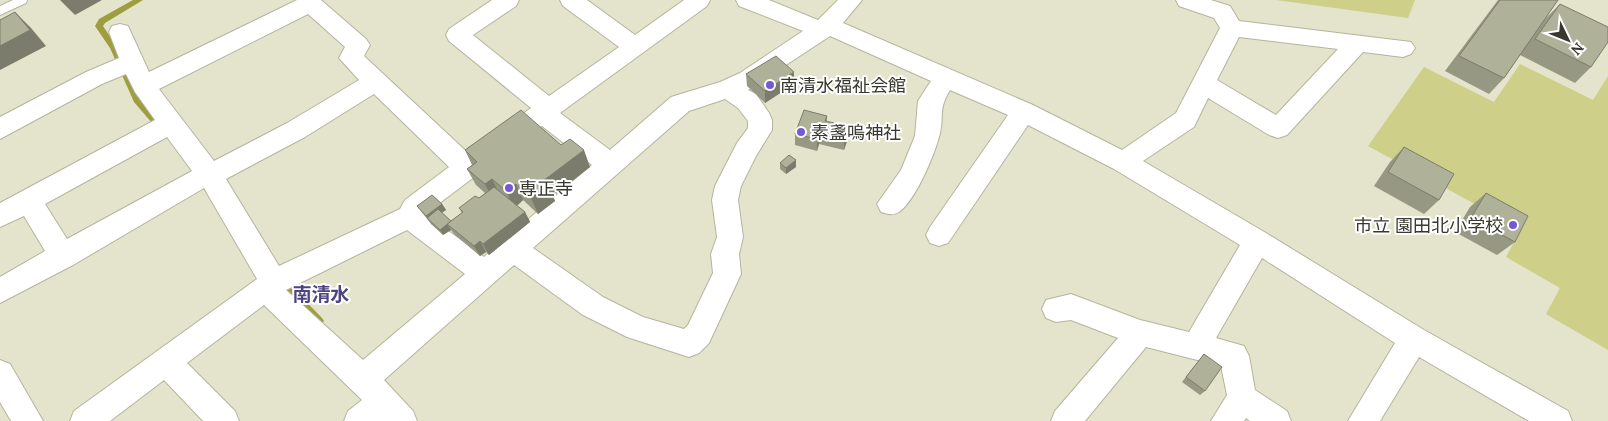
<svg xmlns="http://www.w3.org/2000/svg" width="1608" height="421" font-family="Lora,'Noto Sans JP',serif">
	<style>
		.green { fill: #cecf88 }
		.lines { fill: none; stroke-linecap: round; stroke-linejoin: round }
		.stream { fill: #9e9e3f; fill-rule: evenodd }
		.service-casing { stroke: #b4b59c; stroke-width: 2 }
		.minor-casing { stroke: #b4b59c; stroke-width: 2 }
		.service { fill: #fff; fill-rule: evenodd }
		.minor { fill: #fff; fill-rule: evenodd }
		.wall { fill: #979884 }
		.shaded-wall { fill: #7b7c6b }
		.building { fill: #b0b199; stroke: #7b7c6b }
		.poi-dot { fill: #7459d3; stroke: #fff; stroke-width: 2 }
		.labels { text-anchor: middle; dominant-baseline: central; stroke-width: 4; stroke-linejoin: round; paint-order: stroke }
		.poi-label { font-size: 18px; fill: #37382e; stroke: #fff; text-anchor: start }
		.neighbourhood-label { font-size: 19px; font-weight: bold; fill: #4e4482; stroke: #fff }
	</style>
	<rect width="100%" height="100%" fill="#e3e4cb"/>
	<!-- green -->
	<g class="green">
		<path d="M1276,0H1415L1408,18Z"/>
		<path d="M1520,64L1593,100L1608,76V350L1546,314L1560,288L1506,257L1521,229L1368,146L1424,67L1494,102Z"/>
	</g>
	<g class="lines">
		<!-- stream -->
		<g class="stream">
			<path d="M133,0H143L105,23L103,26L117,47L140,98L164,126L165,128L164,130H158L134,102L110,48L95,26L99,19Z"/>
			<path d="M281,278L284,279L322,318L324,321L322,324L319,325L316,324L278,285L276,282L278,279Z"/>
		</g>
		<defs>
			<path id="service" d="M13,0H27L26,3L0,15V6Z"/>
			<g id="minor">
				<path d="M297,0H321L366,39L370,45L364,56L468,153L531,108L449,41L446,35L449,29L492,0H519L516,6L473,35L549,96L619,47L563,6L560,0H587L635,35L684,0H710L707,6L560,113L610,150L671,97L720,82L740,73L803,31L739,6L736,0H769L818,20L838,0H862L843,23L1033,105L1122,150L1176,113L1220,28L1214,18L1179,6L1176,0H1211L1230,6L1239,21L1411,42L1415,48L1411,54L1403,57L1363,52L1287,135L1278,138L1269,135L1208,98L1194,127L1143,161L1266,233L1424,330L1568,411L1572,421H1529L1419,357L1380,421H1348L1395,343L1262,258L1216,338L1244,346L1249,356L1255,390L1287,411L1291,421H1250L1246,418L1244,421H1211L1227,395L1221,366L1146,347L1085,421H1051L1055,411L1118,338L1071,320L1056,322L1046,318L1042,309L1046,300L1071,294L1140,320L1189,332L1240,245L1114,169L1028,125L948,243L939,246L930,243L926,235L930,227L1008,115L950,90C937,111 945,117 939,137C934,156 915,201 899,212C893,216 887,214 881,212L877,204L901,170L915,136L918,101L931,81L830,36L748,90L756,94L769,113L772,120V130L756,156L741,186L738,200L743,237L739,254L741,274L709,343L699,353L689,357L627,337L583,315L514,265L384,380L413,411L417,421H344L348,411L362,400L264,305L187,363L235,411L239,421H203L164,380L110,421H70L74,411L257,279L204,188L73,265L0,303V277L45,251L24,216L0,227V203L155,120L135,92L126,74L102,84L0,139V117L86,72L119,58L109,32L112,26L120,24L128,26L149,72ZM308,14L345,47L339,58L359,80L287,123L214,161L159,89ZM1239,37L1338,49L1276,115L1217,80ZM374,94L449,167L405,200L400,209L279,266L226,179L305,137ZM725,99L738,108L748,121V128L737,143L715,186L712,200L717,237L711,254L713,273L688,325L684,329L643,317L603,297L533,248L689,111ZM542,126L592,165L484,257L425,214ZM167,137L192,171L67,239L45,204ZM407,230L465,274L363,360L286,290Z"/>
				<path d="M0,360L10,364L43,421H11L0,402Z"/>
			</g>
		</defs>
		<!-- service casing -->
		<use href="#service" class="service-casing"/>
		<!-- minor casing -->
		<use href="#minor" class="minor-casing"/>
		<!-- service -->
		<use href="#service" class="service"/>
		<!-- minor -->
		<use href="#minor" class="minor"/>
	</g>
	<!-- wall -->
	<g class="wall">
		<path d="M1498,0H1558L1544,20L1560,4L1591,67L1575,83L1520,55L1504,78L1489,94L1445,71Z"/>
		<path d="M746,74L794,84L765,103L747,86Z"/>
		<path d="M827,116V121L848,138L844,150L819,144L817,151L795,145V134Z"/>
		<path d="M561,145L590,167L553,196L555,201L538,214L523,200L517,206L525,212L530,222L489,255L486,252L480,256L454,234L451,230L443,235L431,224L417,206L442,204L446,210L441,213L451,221L462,213L459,208L479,198L485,193L476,185L467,169L472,165L465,150Z"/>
		<path d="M1404,147L1439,200L1424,214L1374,186L1390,162Z"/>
		<path d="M796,160V167L786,174L780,169V163Z"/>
		<path d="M1486,193L1515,242L1497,255L1455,232L1470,207Z"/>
		<path d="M1204,354L1205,391L1200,395L1182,382Z"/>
	</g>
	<!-- shaded-wall -->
	<g class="shaded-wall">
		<path d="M60,0H102L75,15Z"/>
		<path d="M15,12L31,28L46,46L0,70V46Z"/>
		<path d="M794,72V84L765,103V91Z"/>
		<path d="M849,126L848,138L844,150V139Z"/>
		<path d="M820,133L819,144L817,151V139Z"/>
		<path d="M584,150L590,167L553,196L555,201L538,214L531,198L543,181Z"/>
		<path d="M796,160V167L786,174V168Z"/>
		<path d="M492,179L500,195L493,200L485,184Z"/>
		<path d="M516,184L523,200L514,208L506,191Z"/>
		<path d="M442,204L446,210L430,221L426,216Z"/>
		<path d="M525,212L530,222L489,255L483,244Z"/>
		<path d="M447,224L451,230L443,235L440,230Z"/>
		<path d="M480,241L486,252L480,256L474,246Z"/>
	</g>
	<!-- building -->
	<g class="building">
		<path d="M1500,0H1558L1504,78L1459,56Z"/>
		<path d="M1560,4L1608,27V42L1591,67L1535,39Z"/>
		<path d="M15,12L30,30L0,46V20Z"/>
		<path d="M776,56L794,72L765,91L746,74Z"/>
		<path d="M521,110L561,145L570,139L584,150L543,181L548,185L531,198L516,184L506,191L492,179L485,184L467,169L477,162L465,150Z"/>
		<path d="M804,110L827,116L825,121L849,126L844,139L820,133L817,139L795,134Z"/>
		<path d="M1404,147L1454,174L1439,200L1388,172Z"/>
		<path d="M789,155L796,160L786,168L780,163Z"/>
		<path d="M494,187L525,212L483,244L480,241L474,246L447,224L463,212L459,208L475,196L479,198Z"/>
		<path d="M1486,193L1528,216L1515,242L1471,218Z"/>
		<path d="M432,195L442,204L426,216L417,206Z"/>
		<path d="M438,209L451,221L440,230L427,218Z"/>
		<path d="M1204,354L1222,367L1205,391L1186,377Z"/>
	</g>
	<!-- markers -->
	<g class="poi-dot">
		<circle cx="770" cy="85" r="5"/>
		<circle cx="801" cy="132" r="5"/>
		<circle cx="509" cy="188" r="5"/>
		<circle cx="1513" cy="225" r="5"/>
	</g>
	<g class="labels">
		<!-- poi labels -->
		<g class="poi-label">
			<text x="780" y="85">南清水福祉会館</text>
			<text x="811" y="132">素盞嗚神社</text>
			<text x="519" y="188">専正寺</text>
			<text x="1503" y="225" text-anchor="end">市立 園田北小学校</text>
		</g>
		<!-- neighbourhood labels -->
		<g class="neighbourhood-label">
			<text x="321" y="294">南清水</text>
		</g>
	</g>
	<!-- north arrow -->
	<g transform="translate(1568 40) rotate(133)" stroke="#ffffff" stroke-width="4" paint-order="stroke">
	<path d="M0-4L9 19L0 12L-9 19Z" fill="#37382e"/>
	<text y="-8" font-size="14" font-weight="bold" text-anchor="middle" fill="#37382e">N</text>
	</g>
</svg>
